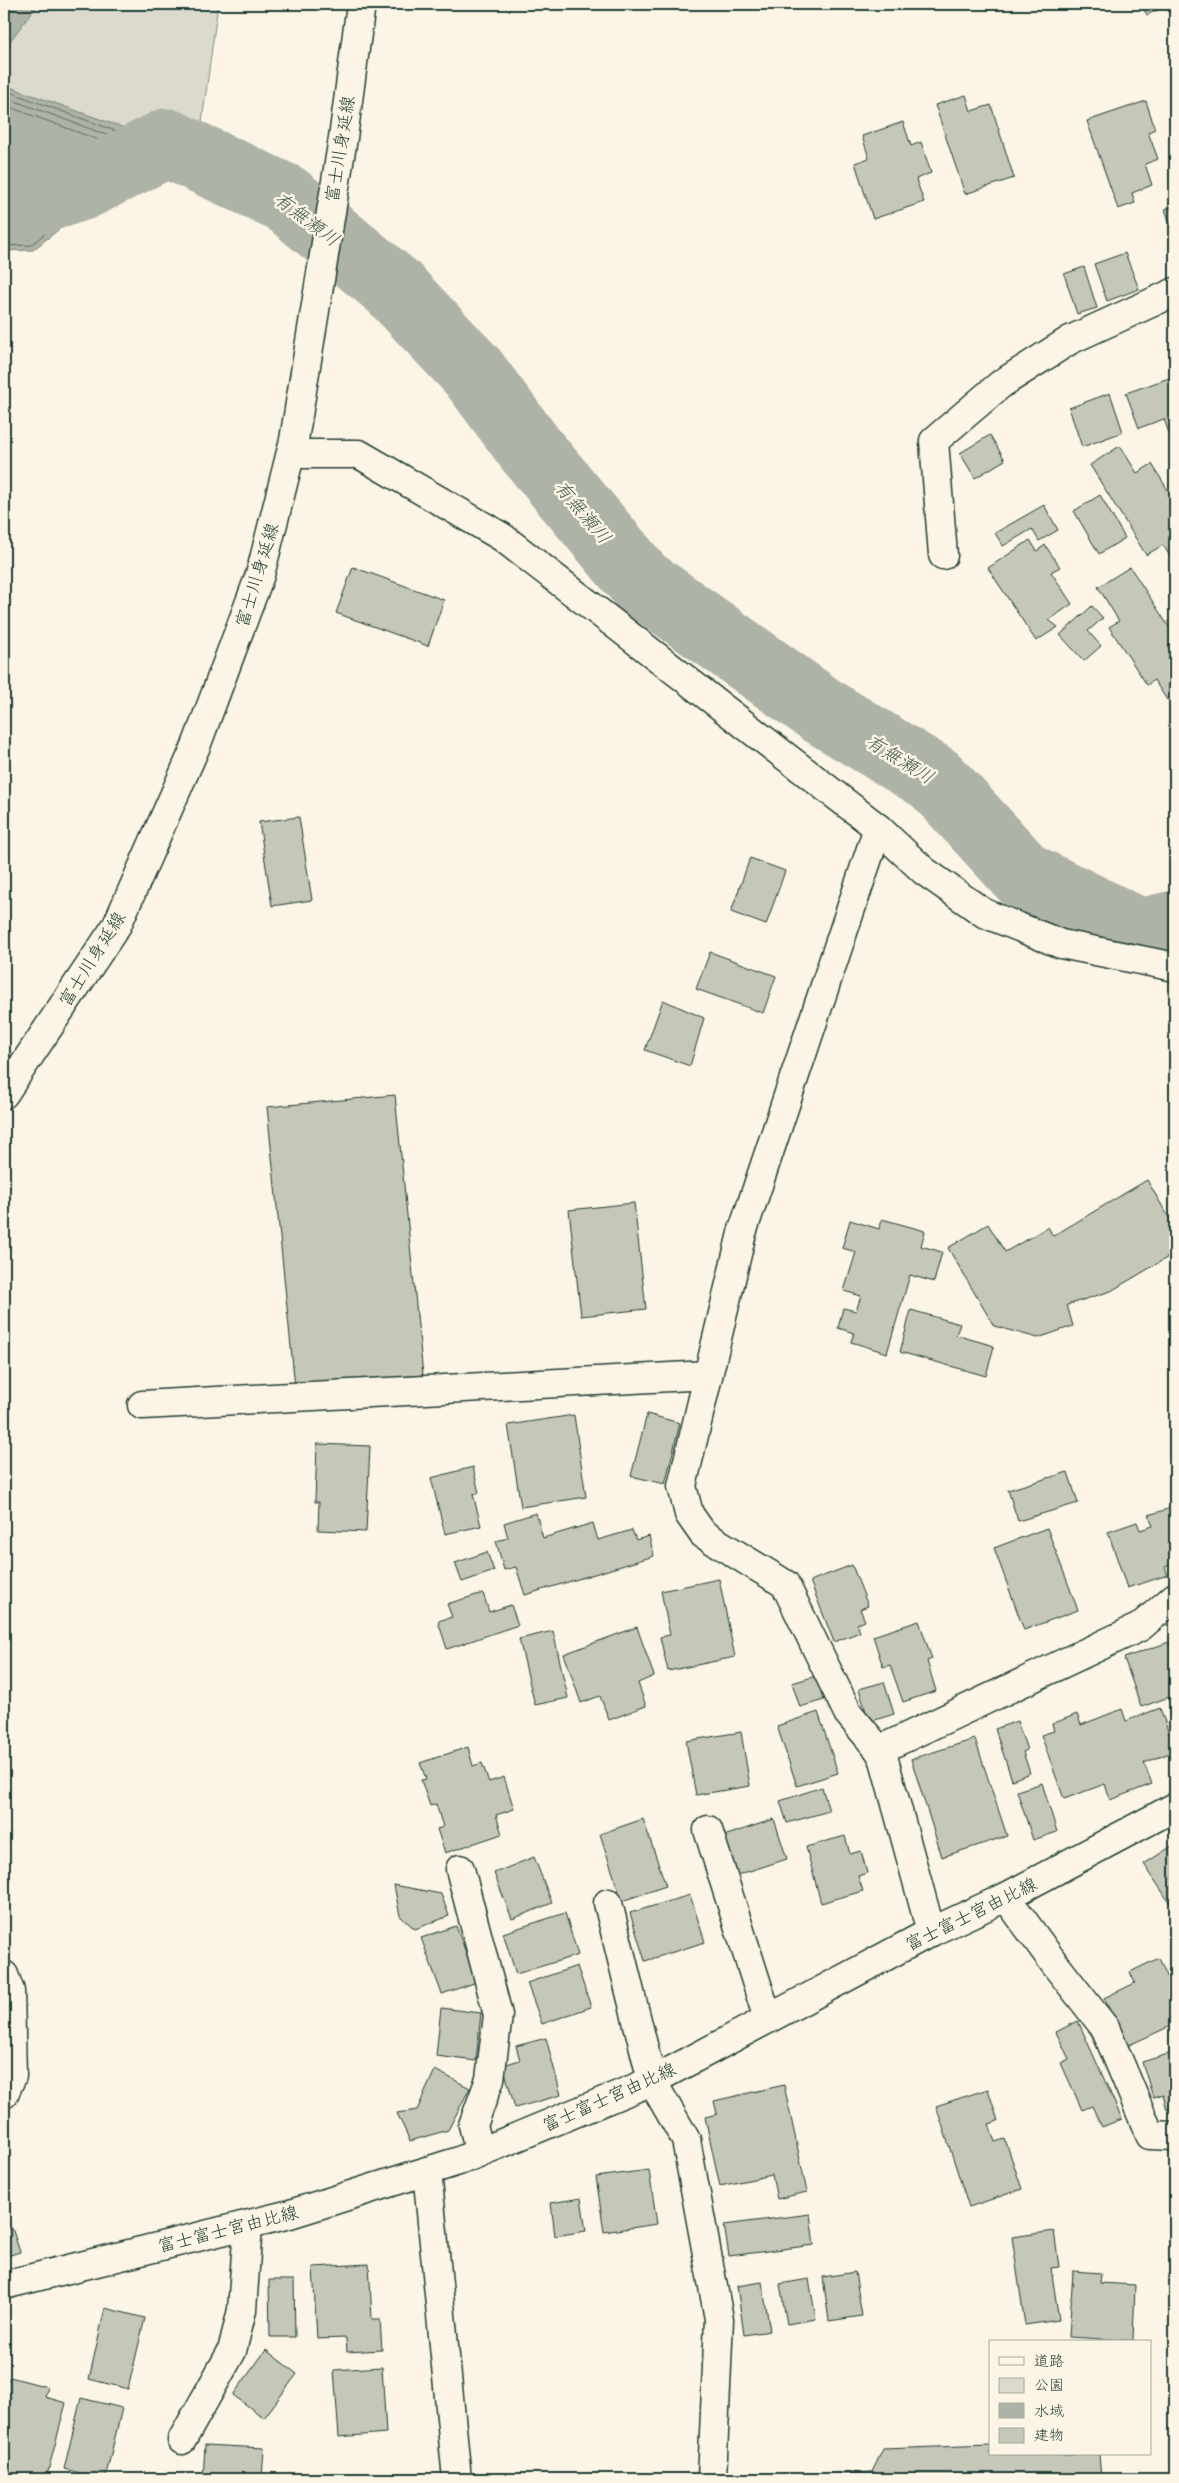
<svg xmlns="http://www.w3.org/2000/svg" width="1179" height="2483" font-family="Itim,'Klee One',sans-serif">
	<style>
		.green { fill: #dcdacc; stroke: #7e8c80 }
		.water { fill: #aeb3a7; stroke: #758479 }
		.lines { fill: none; stroke-linecap: round; stroke-linejoin: round }
		.shore { stroke: #586c62; stroke-width: 1 }
		.river { stroke: #aeb3a7; stroke-width: 69 }
		.building { fill: #c5c7b9; stroke: #1f3d34 }
		.minor-casing { stroke: #1f3d34; stroke-width: 31 }
		.major-casing { stroke: #1f3d34; stroke-width: 31 }
		.minor { stroke: #fcf5e5; stroke-width: 28 }
		.major { stroke: #fcf5e5; stroke-width: 28 }
		.labels { text-anchor: middle; dominant-baseline: central; stroke-width: 5; stroke-linejoin: round; paint-order: stroke }
		.street-label { font-size: 18px; fill: #1f3d34; stroke: #fcf5e5 }
		.water-label { font-size: 19px; font-style: italic; fill: #435a51; stroke: #fcf5e5 }
	</style>
	<rect width="100%" height="100%" fill="#fcf5e5"/>
	<filter id="ink" filterUnits="userSpaceOnUse"><feTurbulence type="fractalNoise" baseFrequency=".02" numOctaves="2"/><feDisplacementMap in="SourceGraphic" scale="10" xChannelSelector="R" yChannelSelector="G"/><feConvolveMatrix kernelMatrix="1 2 1 2 8 2 1 2 1" color-interpolation-filters="sRGB"/></filter>
	<g filter="url(#ink)">
		<!-- green -->
		<path class="green" d="M4,4H218L197,158L4,85Z"/>
		<!-- water -->
		<g class="water">
			<path d="M4,4H38L4,49Z"/>
			<path d="M4,85L167,143L33,250L4,251Z"/>
		</g>
		<g class="lines">
			<!-- shore -->
			<g class="shore">
				<path d="M4,90L154,145L31,245L4,246"/>
				<path d="M4,97L142,148L29,239L4,240"/>
				<path d="M4,105L126,150L26,231L4,233"/>
			</g>
			<!-- river -->
			<path class="river" d="M4,208L9,209L82,186L167,143L285,198L393,287L473,372L531,450L641,582L824,712L935,779L1024,876L1140,933L1175,925"/>
		</g>
		<!-- building -->
		<g class="building">
			<path d="M1141,4H1169L1147,15Z"/>
			<path d="M966,95L971,111L991,105L1014,178L965,194L935,105Z"/>
			<path d="M1146,101L1155,129L1148,132L1158,159L1145,164L1152,185L1132,193L1135,203L1118,209L1087,121Z"/>
			<path d="M903,122L911,146L921,142L931,173L916,179L924,202L873,219L855,163L869,158L862,136Z"/>
			<path d="M1175,205V235H1174L1165,209Z"/>
			<path d="M1125,253L1139,289L1107,301L1094,264Z"/>
			<path d="M1084,267L1097,308L1077,314L1064,274Z"/>
			<path d="M1175,376V434L1170,436L1164,419L1139,428L1126,393Z"/>
			<path d="M1110,393L1123,432L1082,447L1069,408Z"/>
			<path d="M990,435L1005,460L975,478L960,453Z"/>
			<path d="M1120,446L1137,473L1152,464L1175,502V553L1170,556L1163,545L1146,555L1090,465Z"/>
			<path d="M1100,495L1125,538L1099,554L1074,511Z"/>
			<path d="M1044,505L1058,530L1039,541L1032,529L1003,546L995,533Z"/>
			<path d="M1030,540L1037,551L1045,545L1060,567L1051,572L1072,604L1049,620L1058,627L1036,641L988,568Z"/>
			<path d="M353,567L444,600L428,646L336,613Z"/>
			<path d="M1130,567L1175,636V695L1167,700L1154,680L1147,685L1109,627L1119,621L1098,587Z"/>
			<path d="M1092,606L1103,618L1088,631L1101,646L1084,661L1060,635Z"/>
			<path d="M299,817L312,900L272,906L259,822Z"/>
			<path d="M750,858L785,871L766,925L731,912Z"/>
			<path d="M710,952L776,976L763,1013L696,989Z"/>
			<path d="M663,1000L704,1018L690,1066L645,1050Z"/>
			<path d="M395,1095L423,1375L295,1387L267,1107Z"/>
			<path d="M1147,1180L1175,1228V1253L1111,1291L1067,1305L1073,1326L1038,1338L994,1326L948,1248L988,1224L1005,1252L1048,1227L1053,1236Z"/>
			<path d="M634,1203L646,1309L581,1316L569,1210Z"/>
			<path d="M882,1219L925,1231L921,1246L942,1252L934,1282L910,1275L887,1353L851,1342L854,1333L838,1328L843,1308L856,1311L861,1296L844,1291L856,1252L842,1248L850,1220L879,1229Z"/>
			<path d="M911,1310L960,1324L956,1335L994,1346L986,1376L900,1352Z"/>
			<path d="M647,1414L680,1423L665,1484L631,1476Z"/>
			<path d="M574,1415L586,1497L521,1507L508,1425Z"/>
			<path d="M317,1444L370,1446L366,1532L318,1530L319,1502H315Z"/>
			<path d="M473,1467L479,1493L473,1494L481,1526L445,1534L431,1478Z"/>
			<path d="M1068,1472L1078,1503L1018,1521L1008,1490Z"/>
			<path d="M1171,1508L1175,1519V1563L1165,1567L1168,1575L1127,1588L1108,1532L1137,1522L1140,1530L1153,1526L1149,1515Z"/>
			<path d="M536,1513L543,1538L593,1523L598,1540L632,1530L636,1540L649,1536L654,1556L525,1595L516,1567L504,1570L496,1541L508,1538L504,1523Z"/>
			<path d="M1047,1528L1078,1610L1024,1630L994,1548Z"/>
			<path d="M487,1552L494,1571L462,1582L455,1563Z"/>
			<path d="M852,1565L868,1606L860,1609L865,1621L857,1624L860,1632L834,1642L810,1581Z"/>
			<path d="M719,1579L735,1657L668,1671L660,1637L670,1635L661,1591Z"/>
			<path d="M483,1593L489,1612L511,1605L518,1625L447,1649L438,1621L452,1617L447,1604Z"/>
			<path d="M919,1621L932,1659L927,1661L936,1691L903,1702L890,1665L883,1667L873,1636Z"/>
			<path d="M637,1627L654,1676L638,1683L646,1706L609,1720L600,1696L581,1703L564,1654Z"/>
			<path d="M553,1631L568,1698L535,1705L519,1639Z"/>
			<path d="M1169,1642L1175,1658V1695L1141,1707L1124,1658Z"/>
			<path d="M816,1676L824,1700L800,1707L792,1683Z"/>
			<path d="M884,1682L894,1714L869,1722L859,1689Z"/>
			<path d="M1160,1708L1175,1751L1144,1763L1152,1784L1110,1800L1105,1784L1064,1799L1041,1735L1054,1731L1052,1724L1077,1714L1081,1725L1122,1709L1126,1721Z"/>
			<path d="M818,1712L838,1773L797,1786L777,1726Z"/>
			<path d="M1017,1721L1027,1750L1023,1752L1030,1773L1012,1780L995,1729Z"/>
			<path d="M741,1732L750,1786L696,1795L686,1741Z"/>
			<path d="M975,1739L1007,1836L942,1857L911,1759Z"/>
			<path d="M468,1747L473,1766L482,1763L489,1782L504,1777L514,1809L496,1815L502,1834L445,1853L437,1829L443,1827L436,1804L430,1806L421,1780L426,1779L420,1763Z"/>
			<path d="M1042,1783L1057,1832L1033,1840L1017,1791Z"/>
			<path d="M822,1787L829,1811L787,1823L780,1801Z"/>
			<path d="M643,1819L666,1886L622,1901L600,1834Z"/>
			<path d="M774,1819L787,1859L734,1876L721,1837Z"/>
			<path d="M845,1836L850,1854L861,1851L867,1873L858,1876L863,1891L821,1903L806,1847Z"/>
			<path d="M1175,1844V1903L1171,1905L1144,1864Z"/>
			<path d="M534,1857L552,1903L512,1919L494,1873Z"/>
			<path d="M394,1885L441,1894L449,1916L415,1929L400,1916Z"/>
			<path d="M690,1895L705,1942L645,1961L630,1913Z"/>
			<path d="M565,1913L578,1955L516,1974L503,1933Z"/>
			<path d="M456,1926L477,1982L442,1994L421,1938Z"/>
			<path d="M1159,1958L1175,1994V2024L1127,2046L1104,1998L1135,1983L1130,1972Z"/>
			<path d="M577,1966L591,2007L542,2024L527,1983Z"/>
			<path d="M441,2008L481,2013L476,2061L436,2056Z"/>
			<path d="M1078,2021L1122,2119L1102,2127L1092,2106L1082,2110L1061,2063L1069,2059L1056,2032Z"/>
			<path d="M546,2038L561,2095L515,2108L503,2065L520,2060L516,2046Z"/>
			<path d="M1175,2052V2107L1167,2110L1163,2094L1153,2097L1142,2062Z"/>
			<path d="M435,2070L470,2088L448,2130L410,2141L397,2113L417,2110Z"/>
			<path d="M784,2085L807,2192L777,2199L772,2175L720,2186L705,2117L717,2114L714,2101Z"/>
			<path d="M988,2089L998,2121L989,2124L995,2142L1005,2139L1022,2189L969,2207L936,2106Z"/>
			<path d="M649,2170L657,2224L604,2232L596,2177Z"/>
			<path d="M581,2198L586,2231L555,2236L551,2203Z"/>
			<path d="M810,2214L814,2245L729,2256L724,2225Z"/>
			<path d="M12,2228L20,2252L4,2257V2230Z"/>
			<path d="M1054,2231L1059,2267L1051,2268L1059,2320L1025,2325L1012,2237Z"/>
			<path d="M369,2264L372,2319H380L382,2350L347,2352L346,2338L317,2339L313,2267Z"/>
			<path d="M1073,2271L1101,2273L1100,2283L1135,2285L1133,2341L1069,2337Z"/>
			<path d="M855,2272L862,2316L829,2321L823,2277Z"/>
			<path d="M809,2279L816,2319L787,2324L780,2284Z"/>
			<path d="M269,2280H294L295,2337H270Z"/>
			<path d="M762,2282L770,2331L744,2335L737,2286Z"/>
			<path d="M105,2308L145,2318L128,2389L89,2379Z"/>
			<path d="M266,2350L297,2374L264,2418L233,2395Z"/>
			<path d="M382,2367L386,2433L339,2437L334,2370Z"/>
			<path d="M10,2377L48,2387L45,2397L66,2403L46,2479H4V2385Z"/>
			<path d="M81,2398L122,2408L105,2479L64,2469Z"/>
			<path d="M205,2445L264,2448L262,2479H203Z"/>
			<path d="M990,2445V2454H1099L1101,2479H804V2476L872,2472L883,2449Z"/>
		</g>
		<g class="lines">
			<defs>
				<g id="minor">
					<path d="M291,454H359L502,537L878,828L924,871L984,913L1061,944L1175,967"/>
					<path d="M943,555L934,441L1001,384L1070,340L1175,292"/>
					<path d="M878,828L742,1233L682,1486L689,1514L703,1534L785,1584L848,1713L879,1750L884,1760L931,1932"/>
					<path d="M142,1405L708,1375"/>
					<path d="M879,1750L1140,1627L1175,1597"/>
					<path d="M708,1830L768,2019"/>
					<path d="M460,1869L498,2015L490,2079L473,2125L480,2152"/>
					<path d="M1006,1897L1054,1963L1105,2028L1150,2135L1175,2136"/>
					<path d="M608,1903L652,2081L686,2140L719,2319L712,2479"/>
					<path d="M4,1975L10,1991L12,2076L4,2094"/>
					<path d="M427,2171L457,2479"/>
					<path d="M182,2440L232,2351L242,2310L248,2225"/>
				</g>
				<g id="major">
					<path d="M4,1094L117,925L196,746L260,575L294,440L343,138L361,4"/>
					<path d="M4,2285L290,2214L459,2161L652,2081L931,1932L1006,1897L1175,1807"/>
				</g>
			</defs>
			<!-- minor casing -->
			<use href="#minor" class="minor-casing"/>
			<!-- major casing -->
			<use href="#major" class="major-casing"/>
			<!-- minor -->
			<use href="#minor" class="minor"/>
			<!-- major -->
			<use href="#major" class="major"/>
		</g>
	</g>
	<g class="labels">
		<!-- street labels -->
		<g class="street-label">
			<text transform="translate(340 149) rotate(-81)">富士川身延線</text>
			<text transform="translate(257 575) rotate(-73)">富士川身延線</text>
			<text transform="translate(92 959) rotate(-58)">富士川身延線</text>
			<text transform="translate(971 1914) rotate(-26)">富士富士宮由比線</text>
			<text transform="translate(609 2097) rotate(-24)">富士富士宮由比線</text>
			<text transform="translate(228 2229) rotate(-14)">富士富士宮由比線</text>
		</g>
		<!-- water labels -->
		<g class="water-label">
			<text transform="translate(307 219) rotate(37)">有無瀬川</text>
			<text transform="translate(583 512) rotate(50)">有無瀬川</text>
			<text transform="translate(900 759) rotate(32)">有無瀬川</text>
		</g>
	</g>
	<!-- margin -->
	<rect width="1179" height="2483" fill="none" stroke="#fcf5e5" stroke-width="20"/>
	<rect x="10" y="10" width="1159" height="2463" fill="none" stroke="#1f3d34" stroke-width="2" filter="url(#ink)"/>
	<!-- legend -->
	<rect x="989" y="2340" width="162" height="115" fill="#fcf5e5" stroke="#a4ab9e"/>
	<rect x="999" y="2357" width="25" height="8" fill="#fcf5e5" stroke="#a4ab9e"/>
	<text x="1034" y="2366" font-size="15" fill="#1f3d34">道路</text>
	<rect x="999" y="2378" width="25" height="15" fill="#dcdacc" stroke="#a4ab9e"/>
	<text x="1034" y="2390" font-size="15" fill="#1f3d34">公園</text>
	<rect x="999" y="2403" width="25" height="15" fill="#aeb3a7" stroke="#a4ab9e"/>
	<text x="1034" y="2416" font-size="15" fill="#1f3d34">水域</text>
	<rect x="999" y="2428" width="25" height="15" fill="#c5c7b9" stroke="#a4ab9e"/>
	<text x="1034" y="2440" font-size="15" fill="#1f3d34">建物</text>
</svg>
